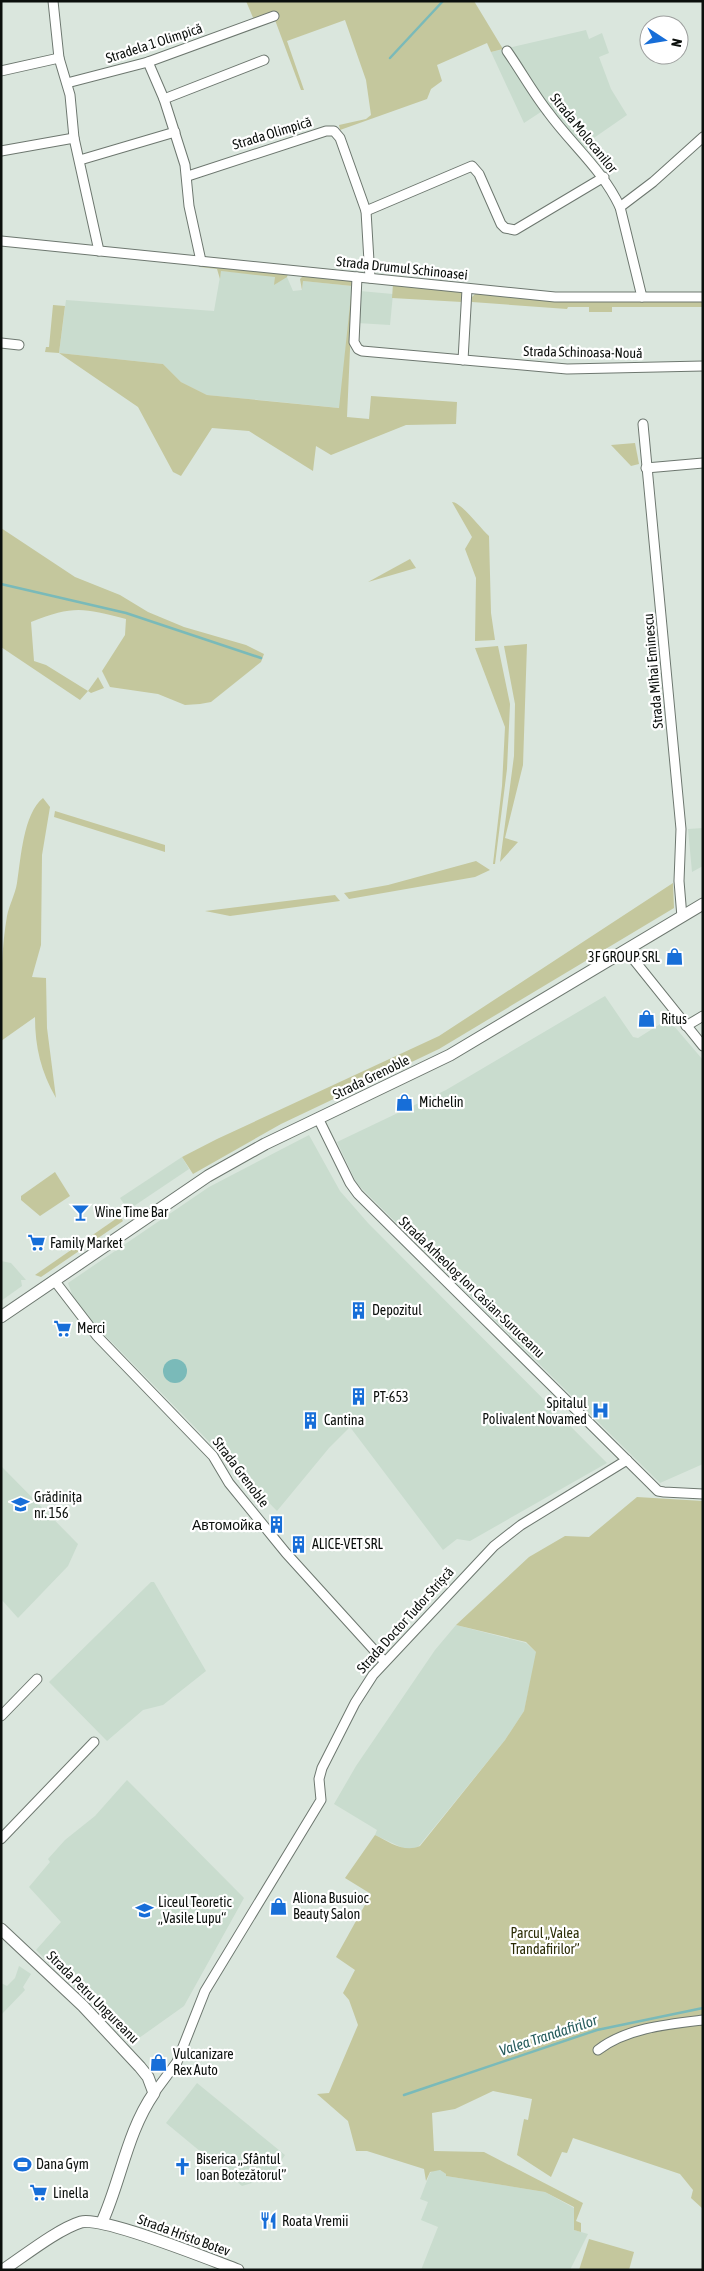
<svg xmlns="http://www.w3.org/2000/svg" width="704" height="2271" font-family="'Asap Condensed',sans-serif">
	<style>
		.built { fill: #c9dcce }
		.green { fill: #c4c79d }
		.water { fill: #7abab9 }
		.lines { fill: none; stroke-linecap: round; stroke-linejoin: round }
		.stream { stroke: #7abab9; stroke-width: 2.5 }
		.minor-casing { stroke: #6d776f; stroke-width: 11 }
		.major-casing { stroke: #6d776f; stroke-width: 13 }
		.minor { stroke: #fff; stroke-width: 9 }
		.major { stroke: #fff; stroke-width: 11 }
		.labels { text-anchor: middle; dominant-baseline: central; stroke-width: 4.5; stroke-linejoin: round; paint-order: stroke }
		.street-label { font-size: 14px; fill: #0b0f0c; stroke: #fff }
		.poi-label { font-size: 14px; fill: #0b0f0c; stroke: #fff; text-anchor: start }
		.park-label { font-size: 14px; fill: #2b2c05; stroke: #fff }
		.water-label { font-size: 15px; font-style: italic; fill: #265c5c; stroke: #fff }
	</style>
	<rect width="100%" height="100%" fill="#dae6dd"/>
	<!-- built -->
	<g class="built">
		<path d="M586,30L589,39L602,33L609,53L599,57L611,89L627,115L588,142L587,148L580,145L547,108L524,123L491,52Z"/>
		<path d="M221,271L287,277L293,291L302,290L303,281L352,286L340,408L207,395L181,382L163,364L59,353L66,300L214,311Z"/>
		<path d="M360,291L393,294L390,325L357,323Z"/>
		<path d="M703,828V866L692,872L688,829Z"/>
		<path d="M605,996L633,1037L638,1038L668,1019L703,1060V1464L660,1483L357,1184L337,1142L446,1090Z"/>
		<path d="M309,1135L340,1191L368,1223L607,1463L470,1541L457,1539L443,1550L350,1427L329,1448L277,1511L87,1317L73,1297L68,1283L209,1187Z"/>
		<path d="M182,1157L189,1169L128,1210L120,1198Z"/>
		<path d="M1,1261L11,1263L26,1280H21L22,1286L1,1301Z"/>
		<path d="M1,1466L78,1544L68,1566L18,1618L1,1599Z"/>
		<path d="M151,1582H154L206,1671L163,1705L143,1710L107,1741L49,1682Z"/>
		<path d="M456,1625L526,1643L537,1653L524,1711L505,1740L419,1846L412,1850L405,1849L375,1835L377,1830L334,1804L356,1766L435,1650Z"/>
		<path d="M127,1780L244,1898L184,2006L132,2043L36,1950L61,1922L29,1887L50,1862L48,1859L65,1840L95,1816Z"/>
		<path d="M19,1966L31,1974L23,1987L25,1990L1,2015V1983L7,1986L15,1978Z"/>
		<path d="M197,2083L285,2155L269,2178L242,2186L166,2123Z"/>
		<path d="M434,2170H440L446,2174V2176L545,2192L574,2208V2230L588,2234L570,2270H421L438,2227L421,2220L428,2202L420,2199L430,2173Z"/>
	</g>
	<!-- green -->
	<g class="green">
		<path d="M246,1H474L503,49L491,52L487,43L437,65L442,81L431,89L427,99L340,130L339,125L366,119L371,115L366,80L345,20L287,41L304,90H301L275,20L257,27Z"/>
		<path d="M202,264L288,274L287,277L274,285L275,277L221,271L220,279L217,269L200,267Z"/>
		<path d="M304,275L352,279L353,282L347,417L369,419L371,396L457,402L456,424L406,425L331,455L316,446L313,471L249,431L212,428L181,476L173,472L138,407L59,353L45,352L46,347H49L53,305L65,306L59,353L163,364L181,382L207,395L339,408L352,286L303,281L302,290L300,279Z"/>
		<path d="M393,284L463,292L462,302L392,298Z"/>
		<path d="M476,293L539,299L703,300V307H612V312H589V307H568L567,309L472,302V297Z"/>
		<path d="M635,443L639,464L631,466L611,445Z"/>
		<path d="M452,502C461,502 480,528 489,536L491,613L495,640L475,641L476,578L465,549L472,537Z"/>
		<path d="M1,528L75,577L120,595L148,612L184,627L246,645L264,654L261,662L211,702L200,704L185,705L158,694L110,687L102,671L125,635L126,619C83,608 74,605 31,622L34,661L46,665L88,691L98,677L104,688L91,693L88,691L80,700L1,647Z"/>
		<path d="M410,559L416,568L368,582Z"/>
		<path d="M527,644L523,765L505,838L518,842L500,862L514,756L515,704L504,646Z"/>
		<path d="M498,646L510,704L507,769L495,864H493L502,786L505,727L475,648Z"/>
		<path d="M43,798L50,807L42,855L41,945L32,977L46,978L47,1028L56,1098C41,1072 35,1047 35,1017L1,1041C1,1000 0,957 7,916C9,905 15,895 17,883C21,859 23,814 43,798Z"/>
		<path d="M55,811L165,845V852L54,817Z"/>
		<path d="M476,861L490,870L475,877L349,899L344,893L388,885Z"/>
		<path d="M673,883L674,908L439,1049L281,1124L193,1174L182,1157L217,1139L439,1036Z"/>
		<path d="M335,895L340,901L230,916L205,911Z"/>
		<path d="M55,1172L70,1196L40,1216L21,1200V1196Z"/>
		<path d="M120,1216L123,1221L41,1277L35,1275Z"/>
		<path d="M637,1497L703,1501V2209L691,2198L693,2190L680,2174L573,2138L567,2153L562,2152L551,2177L517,2155L524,2119L528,2120L532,2099L493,2091L455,2109L432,2113L434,2151L484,2152L583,2203L576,2221L581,2223V2232L574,2230V2207L545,2192L446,2176V2174L440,2170L430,2172L426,2181L424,2169L367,2151H356L348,2121L317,2094L329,2093L358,2025L349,2000L343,1993L355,1970L336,1957L371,1894L345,1878L375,1835C389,1842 404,1853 420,1846L505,1740L524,1711L536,1652L526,1642L456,1625L529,1557L565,1536L589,1537Z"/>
		<path d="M589,2239L634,2252L629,2270H579Z"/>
	</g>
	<!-- water -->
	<circle class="water" cx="175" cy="1371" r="12"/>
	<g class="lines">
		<!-- stream -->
		<g class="stream">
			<path d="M390,58L443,1"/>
			<path d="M1,584L126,613L261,658"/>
			<path d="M404,2095L597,2030L703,2008"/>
		</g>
		<defs>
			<g id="minor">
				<path d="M53,1L59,58L70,95L74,138L99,251"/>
				<path d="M507,51C521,71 533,93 548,112C572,145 602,169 620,207L642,297"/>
				<path d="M148,62L164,99L185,165L189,206L201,261"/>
				<path d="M1,71L59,58"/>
				<path d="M67,83L148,62L274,16"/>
				<path d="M164,99L264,60"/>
				<path d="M1,151L74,138"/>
				<path d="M80,160L175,132"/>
				<path d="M188,176L326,131H334L340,138L366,211L370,278"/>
				<path d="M620,207L653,182L703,137"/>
				<path d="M366,211L472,166L479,174L501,224L505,228L515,230L604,177"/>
				<path d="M1,241L555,297H703"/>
				<path d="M357,277L354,342L358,349L362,351L567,369L703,366"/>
				<path d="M1,343L19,345"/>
				<path d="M463,360L467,289"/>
				<path d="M643,424L681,829L679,881L682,917"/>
				<path d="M646,468L703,463"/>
				<path d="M626,950L703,1046"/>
				<path d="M686,1026L703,1016"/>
				<path d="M318,1118L350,1183L358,1194L650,1483L658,1491L664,1492L703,1494"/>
				<path d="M54,1280L97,1336L213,1456L229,1483L286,1553L384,1661"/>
				<path d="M1,1716L37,1679"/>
				<path d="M1,1839L94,1742"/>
				<path d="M598,2050C626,2028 669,2024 703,2020"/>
				<path d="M154,2093L177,2062L205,1991L321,1800L319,1779L322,1768L355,1703L373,1675L494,1546L521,1525L627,1460"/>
			</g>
			<g id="major">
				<path d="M1,1317L208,1176L265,1144L450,1055L703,904"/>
				<path d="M1,1929L83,2006L140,2067L148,2077L154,2093C127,2132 121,2180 102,2222"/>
				<path d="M3,2270C24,2256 58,2229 81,2222C103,2216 211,2260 238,2270"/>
			</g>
		</defs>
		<!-- minor casing -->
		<use href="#minor" class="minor-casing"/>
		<!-- major casing -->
		<use href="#major" class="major-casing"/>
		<!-- minor -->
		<use href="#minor" class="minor"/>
		<!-- major -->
		<use href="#major" class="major"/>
	</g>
	<!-- icons -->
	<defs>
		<symbol id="shop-bare" viewBox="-9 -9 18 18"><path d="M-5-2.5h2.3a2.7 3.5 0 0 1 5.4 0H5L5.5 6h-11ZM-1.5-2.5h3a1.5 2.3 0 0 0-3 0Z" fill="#176ed8" stroke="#fff" stroke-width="2.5" paint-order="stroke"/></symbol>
		<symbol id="bar-bare" viewBox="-9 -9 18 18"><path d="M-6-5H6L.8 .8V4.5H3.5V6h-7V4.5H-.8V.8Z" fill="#176ed8" stroke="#fff" stroke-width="2.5" paint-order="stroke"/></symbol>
		<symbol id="supermarket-bare" viewBox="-9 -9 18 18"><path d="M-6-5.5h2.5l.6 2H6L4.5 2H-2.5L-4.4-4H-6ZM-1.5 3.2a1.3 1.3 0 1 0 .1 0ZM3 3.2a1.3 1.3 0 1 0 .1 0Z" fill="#176ed8" stroke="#fff" stroke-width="2.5" paint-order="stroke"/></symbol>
		<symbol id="building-bare" viewBox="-9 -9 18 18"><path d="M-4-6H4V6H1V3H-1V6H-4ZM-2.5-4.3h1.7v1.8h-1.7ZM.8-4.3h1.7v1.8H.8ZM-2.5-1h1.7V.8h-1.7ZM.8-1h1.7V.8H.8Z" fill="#176ed8" stroke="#fff" stroke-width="2.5" paint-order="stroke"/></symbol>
		<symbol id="hospital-bare" viewBox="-9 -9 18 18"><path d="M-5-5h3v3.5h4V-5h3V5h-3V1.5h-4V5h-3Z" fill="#176ed8" stroke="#fff" stroke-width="2.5" paint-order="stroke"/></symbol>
		<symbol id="school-bare" viewBox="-9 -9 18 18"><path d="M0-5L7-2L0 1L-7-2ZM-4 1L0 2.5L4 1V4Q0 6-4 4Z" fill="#176ed8" stroke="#fff" stroke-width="2.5" paint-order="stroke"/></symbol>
		<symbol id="stadium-bare" viewBox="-9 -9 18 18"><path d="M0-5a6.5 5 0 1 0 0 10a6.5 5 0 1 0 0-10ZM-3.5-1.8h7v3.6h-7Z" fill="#176ed8" stroke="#fff" stroke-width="2.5" paint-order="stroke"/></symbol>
		<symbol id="church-bare" viewBox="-9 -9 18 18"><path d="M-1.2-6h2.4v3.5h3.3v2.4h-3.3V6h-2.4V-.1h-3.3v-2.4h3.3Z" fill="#176ed8" stroke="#fff" stroke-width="2.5" paint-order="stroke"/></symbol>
		<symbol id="restaurant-bare" viewBox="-9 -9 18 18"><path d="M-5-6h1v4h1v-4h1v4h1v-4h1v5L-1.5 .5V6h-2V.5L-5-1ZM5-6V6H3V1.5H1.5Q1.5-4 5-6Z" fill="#176ed8" stroke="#fff" stroke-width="2.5" paint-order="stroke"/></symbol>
	</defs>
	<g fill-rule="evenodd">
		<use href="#shop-bare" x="662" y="944" width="25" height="25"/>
		<use href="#shop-bare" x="634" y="1006" width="25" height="25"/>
		<use href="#shop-bare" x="392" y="1090" width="25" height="25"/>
		<use href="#bar-bare" x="68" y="1200" width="25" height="25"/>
		<use href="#supermarket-bare" x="24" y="1230" width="25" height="25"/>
		<use href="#building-bare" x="346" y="1298" width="25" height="25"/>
		<use href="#supermarket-bare" x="50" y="1316" width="25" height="25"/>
		<use href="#building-bare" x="346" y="1384" width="25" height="25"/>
		<use href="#hospital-bare" x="588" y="1398" width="25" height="25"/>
		<use href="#building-bare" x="298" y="1408" width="25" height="25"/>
		<use href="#school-bare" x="8" y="1492" width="25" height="25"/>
		<use href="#building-bare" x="264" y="1512" width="25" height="25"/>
		<use href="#building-bare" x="286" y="1532" width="25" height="25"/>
		<use href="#shop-bare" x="266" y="1894" width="25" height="25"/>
		<use href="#school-bare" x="132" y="1898" width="25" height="25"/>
		<use href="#shop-bare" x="146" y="2050" width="25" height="25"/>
		<use href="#stadium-bare" x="10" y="2152" width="25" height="25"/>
		<use href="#church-bare" x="170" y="2154" width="25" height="25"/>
		<use href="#supermarket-bare" x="26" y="2180" width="25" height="25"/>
		<use href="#restaurant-bare" x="256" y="2208" width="25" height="25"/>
	</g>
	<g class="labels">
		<!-- street labels -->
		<g class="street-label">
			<text transform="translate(154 43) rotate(-18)">Stradela 1 Olimpică</text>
			<text transform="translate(272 133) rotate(-17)">Strada Olimpică</text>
			<text transform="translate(584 133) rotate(51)">Strada Molocanilor</text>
			<text transform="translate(402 268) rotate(6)">Strada Drumul Schinoasei</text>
			<text transform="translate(583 352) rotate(1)">Strada Schinoasa-Nouă</text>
			<text transform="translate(653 671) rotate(-95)">Strada Mihai Eminescu</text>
			<text transform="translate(371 1077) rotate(-26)">Strada Grenoble</text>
			<text transform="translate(472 1287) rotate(44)">Strada Arheolog Ion Casian-Suruceanu</text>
			<text transform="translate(241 1472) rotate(53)">Strada Grenoble</text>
			<text transform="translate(405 1620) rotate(-48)">Strada Doctor Tudor Strișcă</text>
			<text transform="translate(93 1997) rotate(45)">Strada Petru Ungureanu</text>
			<text transform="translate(184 2235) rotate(20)">Strada Hristo Botev</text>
		</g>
		<!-- poi labels -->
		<g class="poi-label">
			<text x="660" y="957" text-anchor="end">3F GROUP SRL</text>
			<text x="661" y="1019">Ritus</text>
			<text x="419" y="1102">Michelin</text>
			<text x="95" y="1212">Wine Time Bar</text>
			<text x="50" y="1243">Family Market</text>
			<text x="372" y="1310">Depozitul</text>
			<text x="77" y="1328">Merci</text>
			<text x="373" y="1397">PT-653</text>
			<text x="587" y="1403" text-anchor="end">Spitalul<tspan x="587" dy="16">Polivalent Novamed</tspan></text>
			<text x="324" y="1420">Cantina</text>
			<text x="34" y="1497">Grădinița<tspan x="34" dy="16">nr. 156</tspan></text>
			<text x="262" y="1525" text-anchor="end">Автомойка</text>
			<text x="312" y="1544">ALICE-VET SRL</text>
			<text x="293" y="1898">Aliona Busuioc<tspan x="293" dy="16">Beauty Salon</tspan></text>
			<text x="158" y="1902">Liceul Teoretic<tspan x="158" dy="16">„Vasile Lupu“</tspan></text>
			<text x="173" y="2054">Vulcanizare<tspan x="173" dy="16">Rex Auto</tspan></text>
			<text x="196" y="2159">Biserica „Sfântul<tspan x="196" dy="16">Ioan Botezătorul”</tspan></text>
			<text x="36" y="2164">Dana Gym</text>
			<text x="53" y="2193">Linella</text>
			<text x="282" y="2221">Roata Vremii</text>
		</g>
		<!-- park labels -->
		<g class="park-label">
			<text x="545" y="1933">Parcul „Valea<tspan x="545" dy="16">Trandafirilor”</tspan></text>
		</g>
		<!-- water labels -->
		<g class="water-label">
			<text transform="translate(548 2035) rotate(-18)">Valea Trandafirilor</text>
		</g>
	</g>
	<!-- border -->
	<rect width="704" height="2271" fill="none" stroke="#0b0f0c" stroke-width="5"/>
	<!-- north arrow -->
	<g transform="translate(664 40) rotate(102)"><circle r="24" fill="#ffffff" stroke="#9d9f9e"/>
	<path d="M0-4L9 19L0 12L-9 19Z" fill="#176ed8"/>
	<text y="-8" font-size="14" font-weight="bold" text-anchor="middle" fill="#0b0f0c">N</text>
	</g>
</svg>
